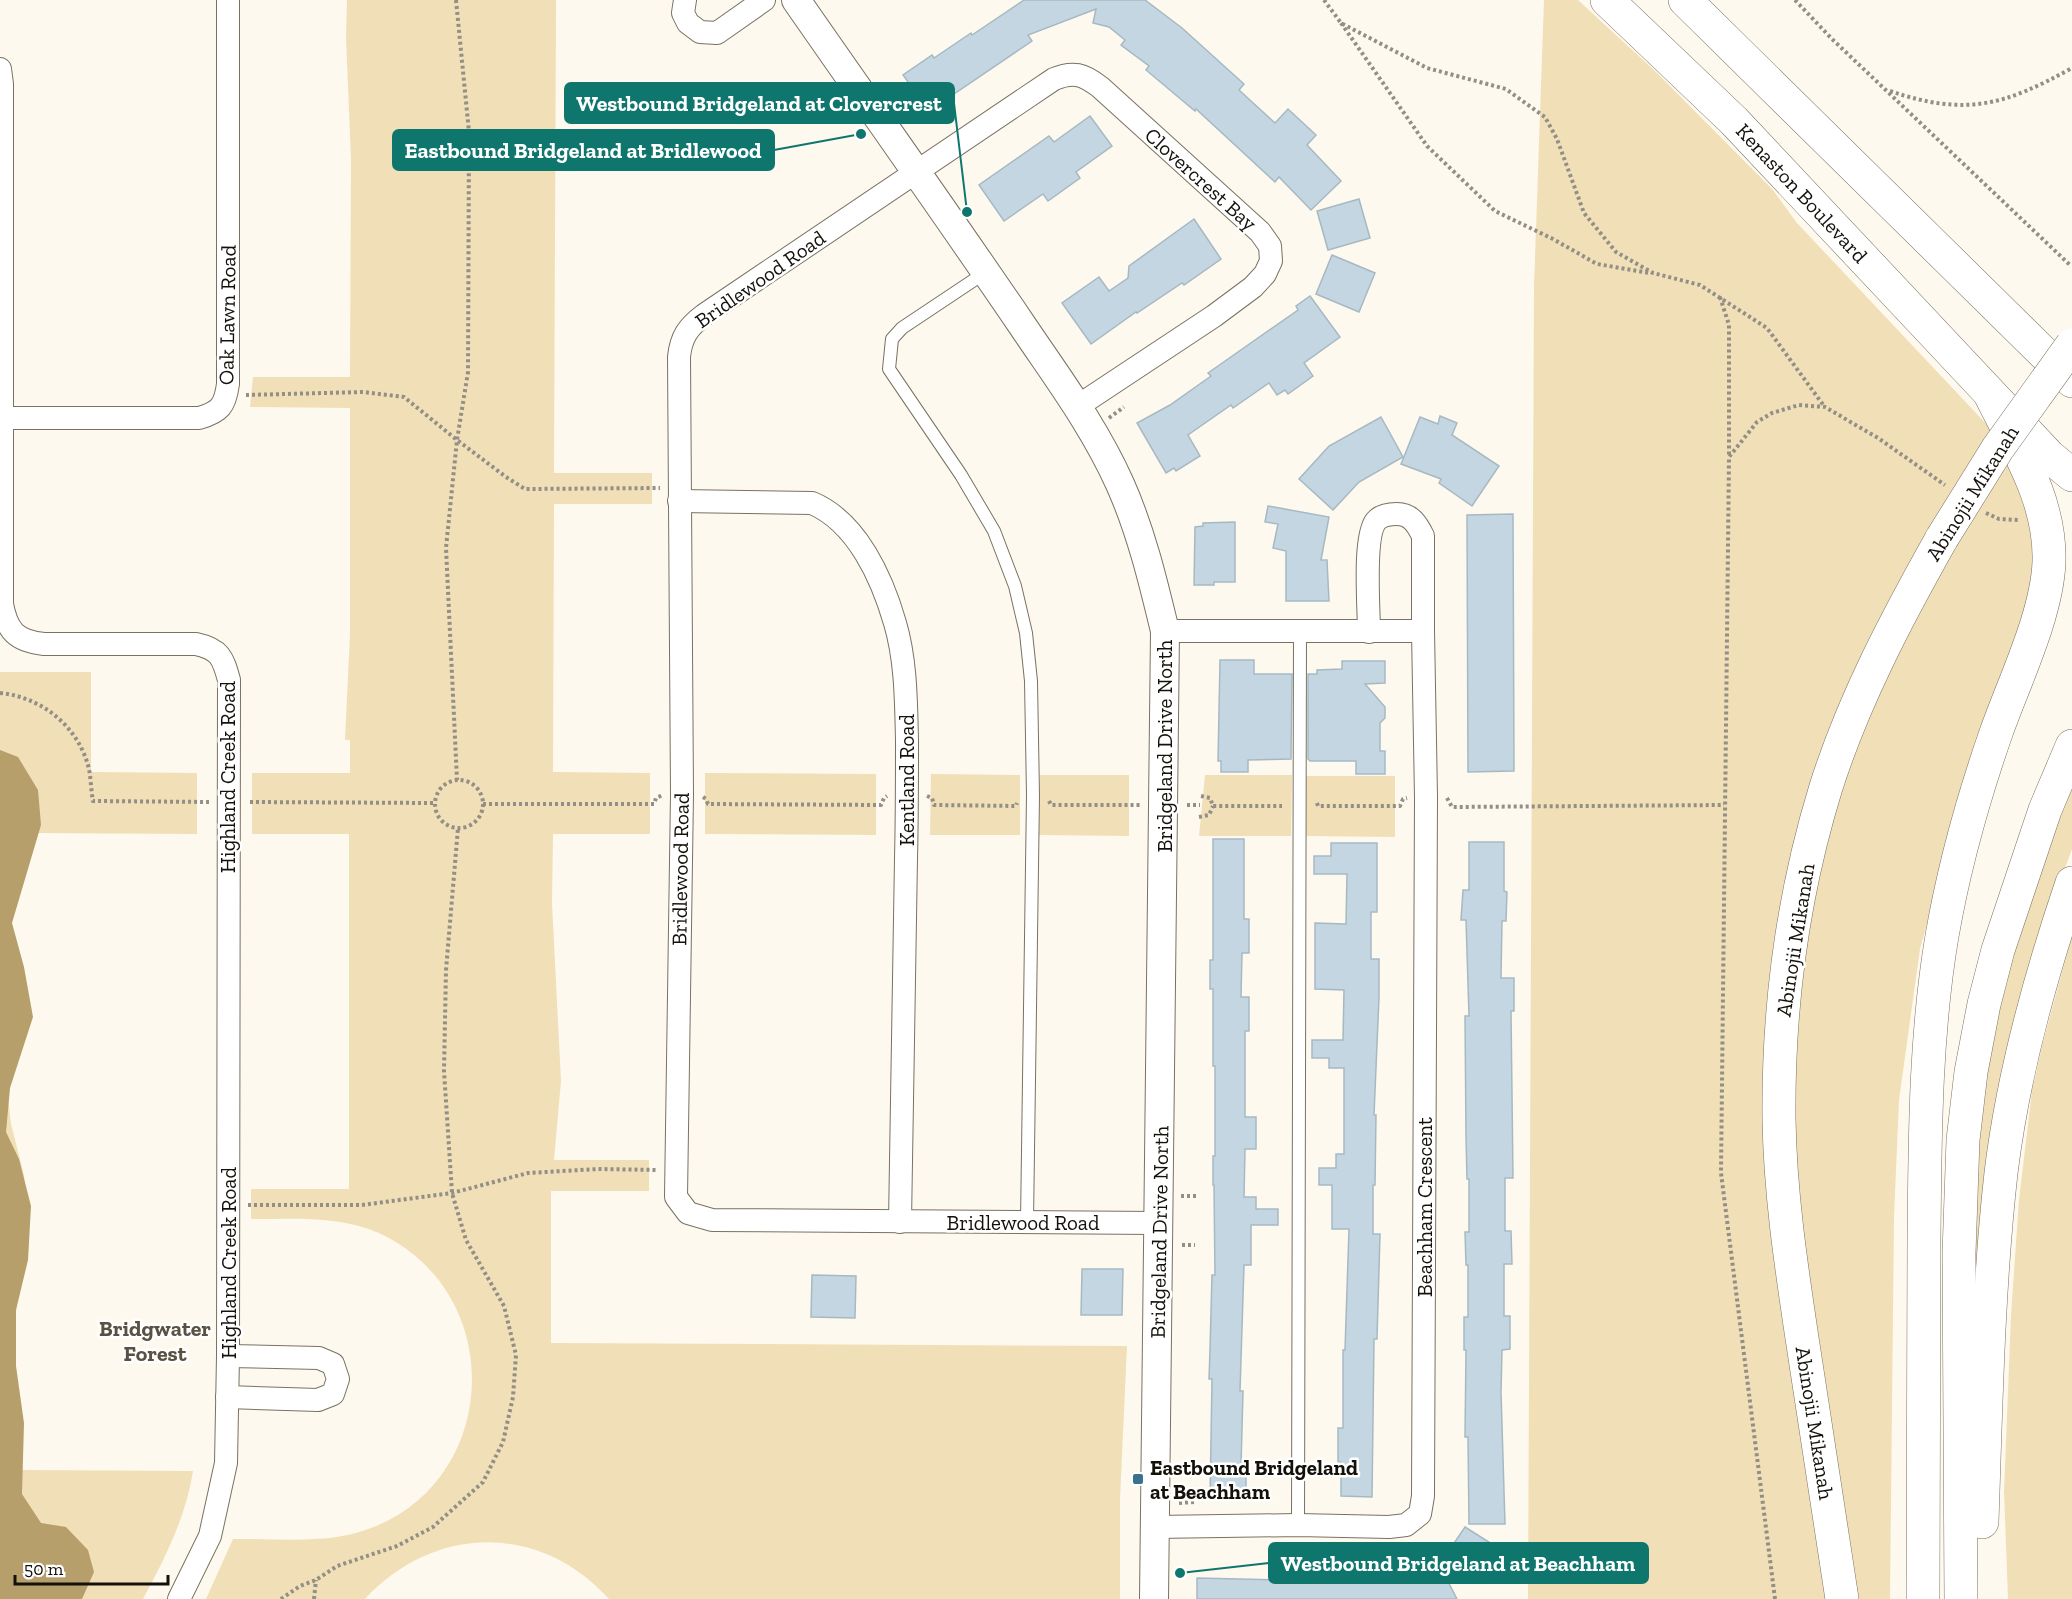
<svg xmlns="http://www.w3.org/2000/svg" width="2072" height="1599" font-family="'Zilla Slab',serif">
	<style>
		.green { fill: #f1dfb7 }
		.water { fill: #b69f6b }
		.building { fill: #c3d6e1; stroke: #a6b9c3; stroke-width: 1.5 }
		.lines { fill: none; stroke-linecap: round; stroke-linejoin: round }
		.service-casing { stroke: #797262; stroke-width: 14 }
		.minor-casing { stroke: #797262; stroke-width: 24 }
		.tertiary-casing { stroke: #797262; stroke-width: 30 }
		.primary-casing { stroke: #797262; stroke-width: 34 }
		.path { stroke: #938f86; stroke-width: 4; stroke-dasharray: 3 3; stroke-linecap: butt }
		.service { stroke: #fff; stroke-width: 12 }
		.minor { stroke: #fff; stroke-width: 22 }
		.tertiary { stroke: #fff; stroke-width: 28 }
		.primary { stroke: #fff; stroke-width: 33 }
		.primary-bridge-casing { stroke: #797262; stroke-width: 34; stroke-linecap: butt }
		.primary-bridge { stroke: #fff; stroke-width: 33 }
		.poi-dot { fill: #3a718c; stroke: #fff; stroke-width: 2 }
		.labels { text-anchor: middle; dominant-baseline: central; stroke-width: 5; stroke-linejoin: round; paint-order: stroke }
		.street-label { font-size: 21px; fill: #14110b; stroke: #fff }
		.poi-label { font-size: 21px; font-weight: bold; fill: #14110b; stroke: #fff; text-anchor: start }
		.neighbourhood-label { font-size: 22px; font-weight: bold; fill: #595243; stroke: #fff }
		.leader { fill: none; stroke: #0f766e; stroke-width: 2 }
		.callout-dot { fill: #0f766e; stroke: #fff; stroke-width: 2 }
		.callout { fill: #0f766e; stroke: #0f766e; stroke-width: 2 }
		.callout-label { font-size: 22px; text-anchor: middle; font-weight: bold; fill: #fff }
	</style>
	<rect width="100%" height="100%" fill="#fef9ee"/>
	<!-- green -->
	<g class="green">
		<path d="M347,0H556L554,473H652V504H554L553,772L650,773V834H553L552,904L561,1081L554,1160H649V1191H551V1343L1127,1346L1120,1499V1599H609C540,1522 434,1525 365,1599H206L233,1539C274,1538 320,1544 359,1532C497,1492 512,1301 385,1236C344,1215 296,1219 251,1219V1189H349V834H252V773H350V740H345L350,634V408L250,407L253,377H350L351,159L346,38Z"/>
		<path d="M1544,0H1578L1655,71L1773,190L1797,223L1992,430L2010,452L2042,565L1976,748L1920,949L1899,1100L1894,1217L1890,1599H1528L1534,286Z"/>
		<path d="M0,672H91V772L197,773V834L30,833L11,916L12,1070L8,1098L11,1124L24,1175L27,1208L14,1333L22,1470L193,1471C186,1517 165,1558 143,1599H0Z"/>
		<path d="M705,773L876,774V835L705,834Z"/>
		<path d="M931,774L1020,775V835H930Z"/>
		<path d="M1040,775H1129V836L1039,835Z"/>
		<path d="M1205,775H1292L1291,836H1199Z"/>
		<path d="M1305,776H1395V837L1305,836Z"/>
		<path d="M2072,780V849L2057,890L1978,1317L1970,1185L2002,965Z"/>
		<path d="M2072,936V1599H2008L2004,1492L2011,1315L2019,1200L2032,1091L2043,1042Z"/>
	</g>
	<!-- water -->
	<path class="water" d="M0,750L18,757L38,790L41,825L12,923L24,967L33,1017L10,1088L6,1132L19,1159L31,1206L28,1260L16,1310V1366L24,1423L22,1494L41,1523L66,1527L88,1550L94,1572L82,1599H0Z"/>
	<!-- building -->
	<g class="building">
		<path d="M1024,0H1145L1182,28L1244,84L1239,90L1275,123L1288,109L1316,135L1307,145L1341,181L1311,210L1279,177L1275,182L1196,109L1195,111L1146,70L1149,66L1121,45L1125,40L1109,27L1093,23L1096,9L1028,35L1032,41L929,111L903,75L932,55L934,58L971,33L972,35Z"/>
		<path d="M1090,116L1112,146L1076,172L1080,178L1048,201L1043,194L1004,221L979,185L1049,136L1054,142Z"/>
		<path d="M1359,199L1370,238L1328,250L1317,211Z"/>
		<path d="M1194,219L1221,259L1184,285L1182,283L1137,313L1136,312L1091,344L1062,303L1099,277L1109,291L1128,278L1129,266Z"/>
		<path d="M1332,255L1375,273L1359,312L1316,294Z"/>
		<path d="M1310,296L1340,337L1304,363L1313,376L1288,394L1285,390L1277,395L1269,383L1233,408L1231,405L1188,435L1200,456L1176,471L1174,468L1166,473L1137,423L1170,405L1211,376L1208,373L1298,310L1296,306Z"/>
		<path d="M1440,416L1457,423L1452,435L1499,466L1472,506L1439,483L1441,479L1401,464L1420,417L1438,424Z"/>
		<path d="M1381,417L1403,457L1359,482L1333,510L1299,479L1329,446Z"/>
		<path d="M1268,506L1329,517L1321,560H1327L1329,601H1286V551L1273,548L1278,524L1265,522Z"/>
		<path d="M1513,514L1514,771L1468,772L1467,515Z"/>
		<path d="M1235,522V582H1214V585H1194L1195,527L1203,526V523Z"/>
		<path d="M1220,660H1254V674H1292L1291,759L1248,760V772H1221V761H1218Z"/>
		<path d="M1342,661H1385V683L1365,684L1385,707V718L1380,723V751H1385V774H1356V761H1310L1308,759V674H1317V670L1342,669Z"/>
		<path d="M1213,839H1244V919H1249V953H1242L1241,997H1249V1031H1245V1117H1256V1149H1245L1244,1197H1256V1209H1278V1225H1251V1265H1244L1240,1391H1243L1241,1467H1246V1500H1210L1212,1379H1209L1210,1350L1212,1275H1215L1214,1185H1213V1156H1215V1066H1213V989H1210V960H1213Z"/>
		<path d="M1469,842H1504V891L1507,892L1506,921H1502L1501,978H1514V1011H1511L1513,1178H1505V1231H1511L1512,1264H1504V1316H1510V1349L1502,1350L1501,1392L1505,1524H1469L1468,1437H1465L1466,1350H1464V1317H1468V1265H1466L1465,1232H1469V1179H1467L1466,1137L1465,1016H1469L1466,920H1461L1463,890H1469Z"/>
		<path d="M1331,843H1377V912H1371V959H1379V997L1374,1115H1376L1375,1185H1373V1234H1380L1377,1339H1374L1372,1497L1341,1496V1462H1338V1428H1343V1350H1345L1349,1229H1332V1185H1319V1168H1336V1154H1344V1068H1329V1058H1312V1040H1343L1344,990L1315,989V923L1346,924L1347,874H1314V856H1331Z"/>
		<path d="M1082,1269H1123L1122,1315H1081Z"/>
		<path d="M812,1275L856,1276L855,1318L811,1317Z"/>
		<path d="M1465,1527L1503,1551L1485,1580L1446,1555Z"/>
		<path d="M1439,1564L1457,1599H1197V1578L1285,1580V1577H1321V1580L1371,1581V1578H1411Z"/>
	</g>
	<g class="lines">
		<defs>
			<g id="service">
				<path d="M986,272L902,328L892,339L889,369L961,475L994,531L1015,586L1026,633L1031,681L1033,795L1027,1222"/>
				<path d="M1298,1525L1300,632"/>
			</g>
			<g id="minor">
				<path d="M685,0L683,13L688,23L700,32L717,33L764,0"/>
				<path d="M0,69L2,84V604C7,631 16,641 44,644H196C220,649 223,658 229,680L228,1356L226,1463L210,1536L179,1599"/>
				<path d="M1078,406L1214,316L1253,287L1265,274L1271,261L1270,246L1260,232L1100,87C1083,74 1073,71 1054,79L704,315C688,327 681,337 679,357L682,794L676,1197L688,1213L712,1220L1158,1223"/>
				<path d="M3,418H199C220,412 225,406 228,384V0"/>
				<path d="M679,501L812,503C857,522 882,578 895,623C906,660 906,701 907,740C907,779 907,819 906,858C904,979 902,1100 900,1222"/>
				<path d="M1369,632C1369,609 1363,537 1376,521C1381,515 1390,514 1397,514C1411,514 1417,524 1423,536V631"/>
				<path d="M227,1397L318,1400L333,1394L338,1379L333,1364L319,1358L228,1356"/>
				<path d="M1155,1527L1298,1525L1389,1527L1406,1525L1420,1514L1423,1496L1426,797L1423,631H1165"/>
			</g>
			<path id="tertiary" d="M796,0C871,108 948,216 1022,325C1057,377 1094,426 1120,484C1141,531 1153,581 1165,631L1154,1599"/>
			<g id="primary">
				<path d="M1607,0L1734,121L2049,456L2072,475"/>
				<path d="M1685,0L2072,381"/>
				<path d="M1982,1522C1986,1406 1988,1289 2001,1173C2013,1074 2040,977 2072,883"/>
				<path d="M1842,1599C1828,1512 1815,1425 1802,1338C1791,1265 1780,1192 1779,1118C1778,1006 1793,894 1826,787C1854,699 1897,618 1942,538"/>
				<path d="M1923,1599C1924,1479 1923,1359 1924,1239C1925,1138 1925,1036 1942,936C1954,867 1973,799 1996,733C2014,682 2047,615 2049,562C2051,500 2016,447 1990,394"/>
				<path d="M1961,1599L1959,1253L1963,1140L1971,1072L1984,1004L1998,950L2045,810L2072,746"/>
			</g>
		</defs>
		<!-- service casing -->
		<use href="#service" class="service-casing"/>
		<!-- minor casing -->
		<use href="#minor" class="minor-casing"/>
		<!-- tertiary casing -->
		<use href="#tertiary" class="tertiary-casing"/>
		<!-- primary casing -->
		<use href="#primary" class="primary-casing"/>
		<!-- path -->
		<g class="path">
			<path d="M456,0L469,132L468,372L457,440L446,548L457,780"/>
			<path d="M1324,0L1341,23L1427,68L1506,89L1545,117L1557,139L1584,213L1616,252L1653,273L1700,285L1767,328L1824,406"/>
			<path d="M1795,0L1832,39L2071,266"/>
			<path d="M1341,23L1427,146L1495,211L1553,239L1597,264L1650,273"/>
			<path d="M1890,91C1966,117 2005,105 2072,68"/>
			<path d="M1720,297L1729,325V456"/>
			<path d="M246,395L363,392L404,397L457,440L506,477L525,489L660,488"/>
			<path d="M1109,418L1124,407"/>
			<path d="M1986,513L1999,519L2019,520"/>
			<path d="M0,693C42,697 79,727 89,769C91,779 91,791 93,801L209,802"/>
			<circle cx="459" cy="804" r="24"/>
			<path d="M927,796L932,798L934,805L1016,806L1017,803"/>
			<path d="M1201,796L1210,798L1213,806H1282"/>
			<path d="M703,797L706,799L708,804L881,805L884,798L887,796"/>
			<path d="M1447,798L1452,807L1724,805"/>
			<path d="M1049,801L1051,805H1140"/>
			<path d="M250,802L435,803"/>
			<path d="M1317,803L1318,806H1400L1403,799L1407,798"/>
			<path d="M483,804H654L656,798L663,795"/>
			<path d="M1187,805H1200"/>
			<path d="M1199,817L1209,815L1213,806"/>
			<path d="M1181,1196H1196"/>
			<path d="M248,1205H362L452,1193L528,1173L598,1169L657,1170"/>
			<path d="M1182,1245H1195"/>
			<path d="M1179,1503L1194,1502"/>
			<path d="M281,1599L300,1586L316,1580L337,1566L397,1546L433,1527L483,1482L503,1442L513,1397L516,1355L504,1306L466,1240L452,1193L444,1071L446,970L458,828"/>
			<path d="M314,1599L316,1580"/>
			<path d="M1775,1599L1721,1173L1729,457L1757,422L1772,413L1799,405L1825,407L1878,438L1945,485"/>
		</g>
		<!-- service -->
		<use href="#service" class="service"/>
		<!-- minor -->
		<use href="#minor" class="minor"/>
		<!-- tertiary -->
		<use href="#tertiary" class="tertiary"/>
		<!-- primary -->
		<use href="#primary" class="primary"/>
		<defs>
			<path id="primary-bridge" d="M1942,538L1998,448L2072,345"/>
		</defs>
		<!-- primary-bridge casing -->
		<use href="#primary-bridge" class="primary-bridge-casing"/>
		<!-- primary-bridge -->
		<use href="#primary-bridge" class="primary-bridge"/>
	</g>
	<!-- markers -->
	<rect class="poi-dot" x="1132" y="1473" width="12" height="12" rx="3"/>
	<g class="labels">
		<!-- street labels -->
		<g class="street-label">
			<text transform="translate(1201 179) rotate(42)">Clovercrest Bay</text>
			<text transform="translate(1802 193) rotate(47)">Kenaston Boulevard</text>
			<text transform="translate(760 279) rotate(-35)">Bridlewood Road</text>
			<text transform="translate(227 315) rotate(-89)">Oak Lawn Road</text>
			<text transform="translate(1972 493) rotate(-58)">Abinojii Mikanah</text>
			<text transform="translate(1164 746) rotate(-90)">Bridgeland Drive North</text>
			<text transform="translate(227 777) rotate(-90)">Highland Creek Road</text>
			<text transform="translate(906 780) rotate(-90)">Kentland Road</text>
			<text transform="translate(680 869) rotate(-89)">Bridlewood Road</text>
			<text transform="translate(1795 940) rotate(-81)">Abinojii Mikanah</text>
			<text transform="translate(1424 1207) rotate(-90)">Beachham Crescent</text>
			<text x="1023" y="1222">Bridlewood Road</text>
			<text transform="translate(1159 1232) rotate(-89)">Bridgeland Drive North</text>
			<text transform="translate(228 1263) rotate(-90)">Highland Creek Road</text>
			<text transform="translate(1815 1423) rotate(81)">Abinojii Mikanah</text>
		</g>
		<!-- poi labels -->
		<g class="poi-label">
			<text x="1150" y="1467">Eastbound Bridgeland<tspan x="1150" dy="24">at Beachham</tspan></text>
		</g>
		<!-- neighbourhood labels -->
		<g class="neighbourhood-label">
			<text x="155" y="1328">Bridgwater<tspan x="155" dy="25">Forest</tspan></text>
		</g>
	</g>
	<!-- callouts -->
	<path class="leader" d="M967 212L954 103M861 134L774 150M1180 1573L1269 1563"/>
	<g class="callout-dot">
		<circle cx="967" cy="212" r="6"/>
		<circle cx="861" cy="134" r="6"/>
		<circle cx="1180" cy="1573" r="6"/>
	</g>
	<g class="callout">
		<rect x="565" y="83" width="389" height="40" rx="6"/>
		<rect x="393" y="130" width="381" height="40" rx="6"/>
		<rect x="1269" y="1543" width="379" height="40" rx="6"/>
	</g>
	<g class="callout-label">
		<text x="759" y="111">Westbound Bridgeland at Clovercrest</text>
		<text x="583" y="158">Eastbound Bridgeland at Bridlewood</text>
		<text x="1458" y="1571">Westbound Bridgeland at Beachham</text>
	</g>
	<!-- scale -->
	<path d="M15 1575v9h153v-9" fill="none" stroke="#14110b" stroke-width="3"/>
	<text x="24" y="1575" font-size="18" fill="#14110b" stroke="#ffffff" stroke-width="4.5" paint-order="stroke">50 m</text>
</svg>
